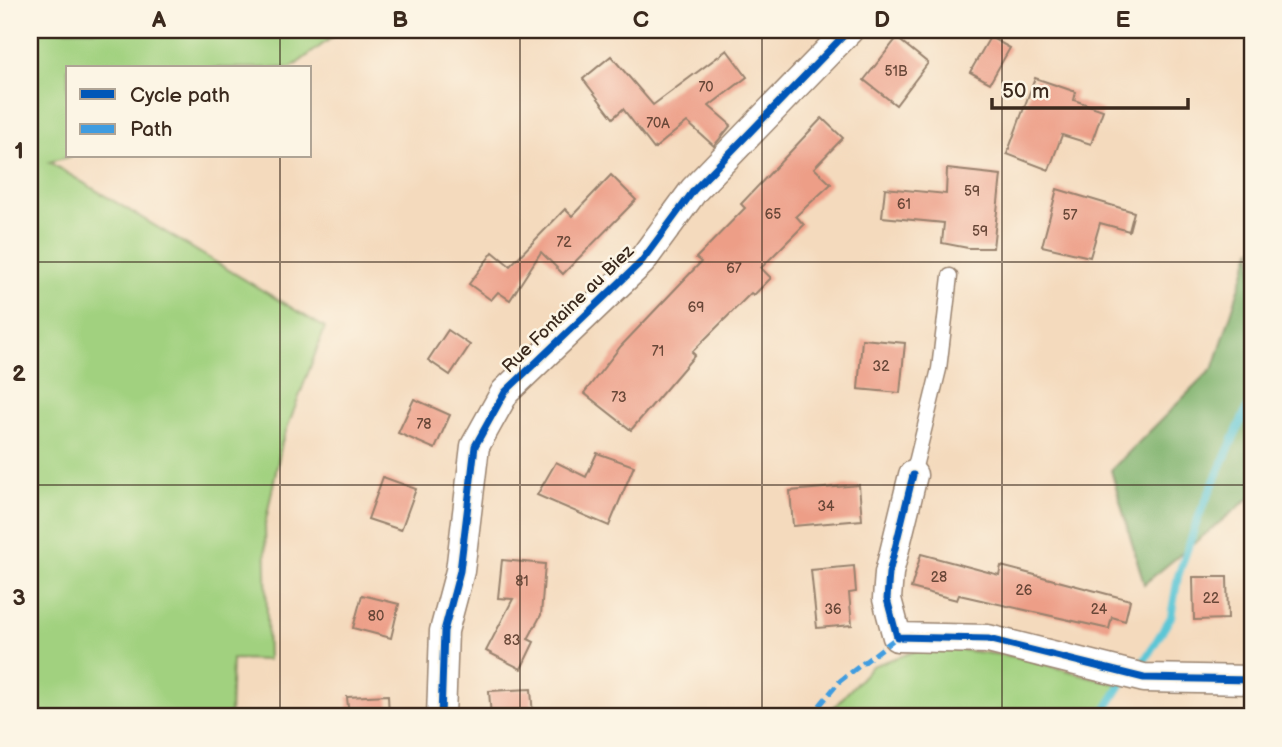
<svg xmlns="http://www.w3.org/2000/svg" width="1282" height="747" font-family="'Balsamiq Sans',sans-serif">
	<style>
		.green { fill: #a1d17f; stroke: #6e7e4e; stroke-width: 2 }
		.forest { fill: #80b36e; stroke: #5e6e46; stroke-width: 2 }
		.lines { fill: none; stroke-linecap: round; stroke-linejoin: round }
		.stream { stroke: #5bc6d6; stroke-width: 8 }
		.building { fill: #ed9e87 }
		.service-casing { stroke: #98826e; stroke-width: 17 }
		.minor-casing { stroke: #98826e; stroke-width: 31 }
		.service { stroke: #fff; stroke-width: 14 }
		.minor { stroke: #fff; stroke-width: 28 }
		.quiet { stroke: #3f9ce0; stroke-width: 5; stroke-dasharray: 10 5; stroke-linecap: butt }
		.cycleway-casing { stroke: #fcf5e5; stroke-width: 11 }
		.cycleway { stroke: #0057b8; stroke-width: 7 }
		.grid { fill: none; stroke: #3b2a1e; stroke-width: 2; stroke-opacity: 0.55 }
		.labels { text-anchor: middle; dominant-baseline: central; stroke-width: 5; stroke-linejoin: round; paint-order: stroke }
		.number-label { font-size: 14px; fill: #684738 }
		.street-label { font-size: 18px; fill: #3b2a1e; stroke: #fcf5e5 }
		.neatline { fill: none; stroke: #3b2a1e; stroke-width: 2.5 }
		.grid-label { font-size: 23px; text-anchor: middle; font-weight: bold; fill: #3b2a1e }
	</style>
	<rect width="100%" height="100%" fill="#fcf5e5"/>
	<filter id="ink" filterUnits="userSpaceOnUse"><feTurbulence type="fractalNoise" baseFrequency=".0143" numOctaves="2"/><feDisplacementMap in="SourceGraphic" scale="14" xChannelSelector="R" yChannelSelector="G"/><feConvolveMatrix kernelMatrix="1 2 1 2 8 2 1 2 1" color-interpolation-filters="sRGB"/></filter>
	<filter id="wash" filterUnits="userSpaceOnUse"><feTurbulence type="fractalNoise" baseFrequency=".00686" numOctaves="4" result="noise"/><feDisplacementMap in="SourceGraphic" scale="28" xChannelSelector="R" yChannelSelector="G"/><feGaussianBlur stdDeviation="1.57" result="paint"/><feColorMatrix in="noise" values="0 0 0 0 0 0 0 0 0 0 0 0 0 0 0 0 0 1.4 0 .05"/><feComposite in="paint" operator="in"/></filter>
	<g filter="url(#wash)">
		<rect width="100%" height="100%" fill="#f4dabd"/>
		<!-- green -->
		<g class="green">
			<path d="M30,30H342L291,68H68V156H72L49,162L325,328L282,442L265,525L268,660L232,659L230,717H30Z"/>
			<path d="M930,646L1018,657L1121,685L1101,717H825L872,666Z"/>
		</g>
		<!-- forest -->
		<path class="forest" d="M1252,248V496L1144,584L1111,470L1214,367Z"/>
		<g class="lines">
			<!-- stream -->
			<g class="stream">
				<path d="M1141,666L1171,617L1178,576L1200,513L1252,397"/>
				<path d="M1101,717L1121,685"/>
			</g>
		</g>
		<g id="blocks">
			<!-- building -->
			<g class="building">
				<path d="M990,37L1010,48L990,83L970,72Z"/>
				<path d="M897,38L928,63L896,105L864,80Z"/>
				<path d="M727,50L747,77L709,106L731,125L714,146L687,122L654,149L623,109L613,118L583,79L611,56L653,105Z"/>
				<path d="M1035,78L1076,92L1074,100L1103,110L1091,144L1062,135L1049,170L1007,154Z"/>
				<path d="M822,118L843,138L814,168L831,184L796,216L804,225L761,268L771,278L754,295L751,293L692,352L695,355L631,430L584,393L621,346L701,262L696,258L745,208L741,204Z"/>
				<path d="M947,169L1001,175L993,248H968L942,243L944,223L882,217L885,188L946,194Z"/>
				<path d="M611,175L636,200L563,274L541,252L510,300L498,292L491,300L469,284L493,252L510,266L565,209L572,216Z"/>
				<path d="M1057,189L1134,212L1129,231L1100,223L1090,257L1042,246Z"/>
				<path d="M448,330L470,345L450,375L428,360Z"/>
				<path d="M862,339L905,343L900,393L858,389Z"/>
				<path d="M414,399L450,415L435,449L398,433Z"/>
				<path d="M597,453L634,466L609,526L537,495L556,462L586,477Z"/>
				<path d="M383,477L416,489L401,530L368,519Z"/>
				<path d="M859,485L862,520L793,526L790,491Z"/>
				<path d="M921,554L999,575L1001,566L1130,600L1125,621L1112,617L1109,629L959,595L957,600L911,588Z"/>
				<path d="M502,560L545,564L541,615L528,639L534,642L521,669L486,651L513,599L498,598Z"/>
				<path d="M854,566L856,592L849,593L852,625L817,628L811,570Z"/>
				<path d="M1193,577H1227L1228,619L1194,620Z"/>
				<path d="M362,595L399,604L391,638L353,628Z"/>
				<path d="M531,689L533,717H491L489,691Z"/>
				<path d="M388,695L389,717H349L347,697Z"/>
			</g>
		</g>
	</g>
	<g filter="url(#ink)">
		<use href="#blocks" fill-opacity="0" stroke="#98826e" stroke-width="2"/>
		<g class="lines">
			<defs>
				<path id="service" d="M913,475L939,369L950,276"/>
				<g id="minor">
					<path d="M913,475L889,573L887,599L897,637L988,639L1144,678L1252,680"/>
					<path d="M441,717L444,631L460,571L475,446L505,392L641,262L694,190L849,30"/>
				</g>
			</defs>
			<!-- service casing -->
			<use href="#service" class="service-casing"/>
			<!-- minor casing -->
			<use href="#minor" class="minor-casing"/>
			<!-- service -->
			<use href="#service" class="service"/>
			<!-- minor -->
			<use href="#minor" class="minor"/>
			<!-- quiet -->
			<path class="quiet" d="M810,717L840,681L897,637"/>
			<defs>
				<g id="cycleway">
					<path d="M913,475L889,573L887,599L897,637L988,639L1144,678L1252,680"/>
					<path d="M441,717L444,631L460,571L475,446L505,392L641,262L694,190L849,30"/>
				</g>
			</defs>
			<!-- cycleway casing -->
			<use href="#cycleway" class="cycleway-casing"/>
			<!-- cycleway -->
			<use href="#cycleway" class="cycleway"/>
		</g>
	</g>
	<!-- grid -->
	<path class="grid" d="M280,30V68M520,30V717M762,30V717M1002,30V717M280,156V717M30,262H1252M30,485H1252"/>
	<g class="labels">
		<!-- number labels -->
		<g class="number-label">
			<text x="896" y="71">51B</text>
			<text x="706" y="87">70</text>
			<text x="658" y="123">70A</text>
			<text x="972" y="191">59</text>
			<text x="904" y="204">61</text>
			<text x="773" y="214">65</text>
			<text x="1070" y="215">57</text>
			<text x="980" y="231">59</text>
			<text x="564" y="242">72</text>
			<text x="734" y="268">67</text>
			<text x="696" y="307">69</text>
			<text x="658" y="351">71</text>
			<text x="881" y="366">32</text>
			<text x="619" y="397">73</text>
			<text x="424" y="424">78</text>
			<text x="826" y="506">34</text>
			<text x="939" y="577">28</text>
			<text x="522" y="581">81</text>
			<text x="1024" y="590">26</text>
			<text x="1211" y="598">22</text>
			<text x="833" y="609">36</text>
			<text x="1099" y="609">24</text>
			<text x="376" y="616">80</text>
			<text x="512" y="640">83</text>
		</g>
		<!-- street labels -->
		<g class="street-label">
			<text transform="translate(568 309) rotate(-44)">Rue Fontaine au Biez</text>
		</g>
	</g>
	<!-- margin -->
	<rect width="1282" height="747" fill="none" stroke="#fcf5e5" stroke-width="77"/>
	<!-- legend -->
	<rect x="66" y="66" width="245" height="91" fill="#fcf5e5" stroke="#afa495" stroke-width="2"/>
	<rect x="80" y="89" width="35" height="10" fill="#0057b8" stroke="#afa495" stroke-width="2"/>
	<text x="130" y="102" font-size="21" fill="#3b2a1e">Cycle path</text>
	<rect x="80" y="124" width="35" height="10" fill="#3f9ce0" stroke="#afa495" stroke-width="2"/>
	<text x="130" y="136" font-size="21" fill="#3b2a1e">Path</text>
	<!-- scale -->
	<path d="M992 98v10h196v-10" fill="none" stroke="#3b2a1e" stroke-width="3.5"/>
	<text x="1002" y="98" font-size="21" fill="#3b2a1e" stroke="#fcf5e5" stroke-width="5" paint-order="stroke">50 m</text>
	<rect x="38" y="38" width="1206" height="670" class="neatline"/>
	<g class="grid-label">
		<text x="159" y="27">A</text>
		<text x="400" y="27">B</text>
		<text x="641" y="27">C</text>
		<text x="882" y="27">D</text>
		<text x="1123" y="27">E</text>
		<text x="19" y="158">1</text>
		<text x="19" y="381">2</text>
		<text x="19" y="605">3</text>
	</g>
</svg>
